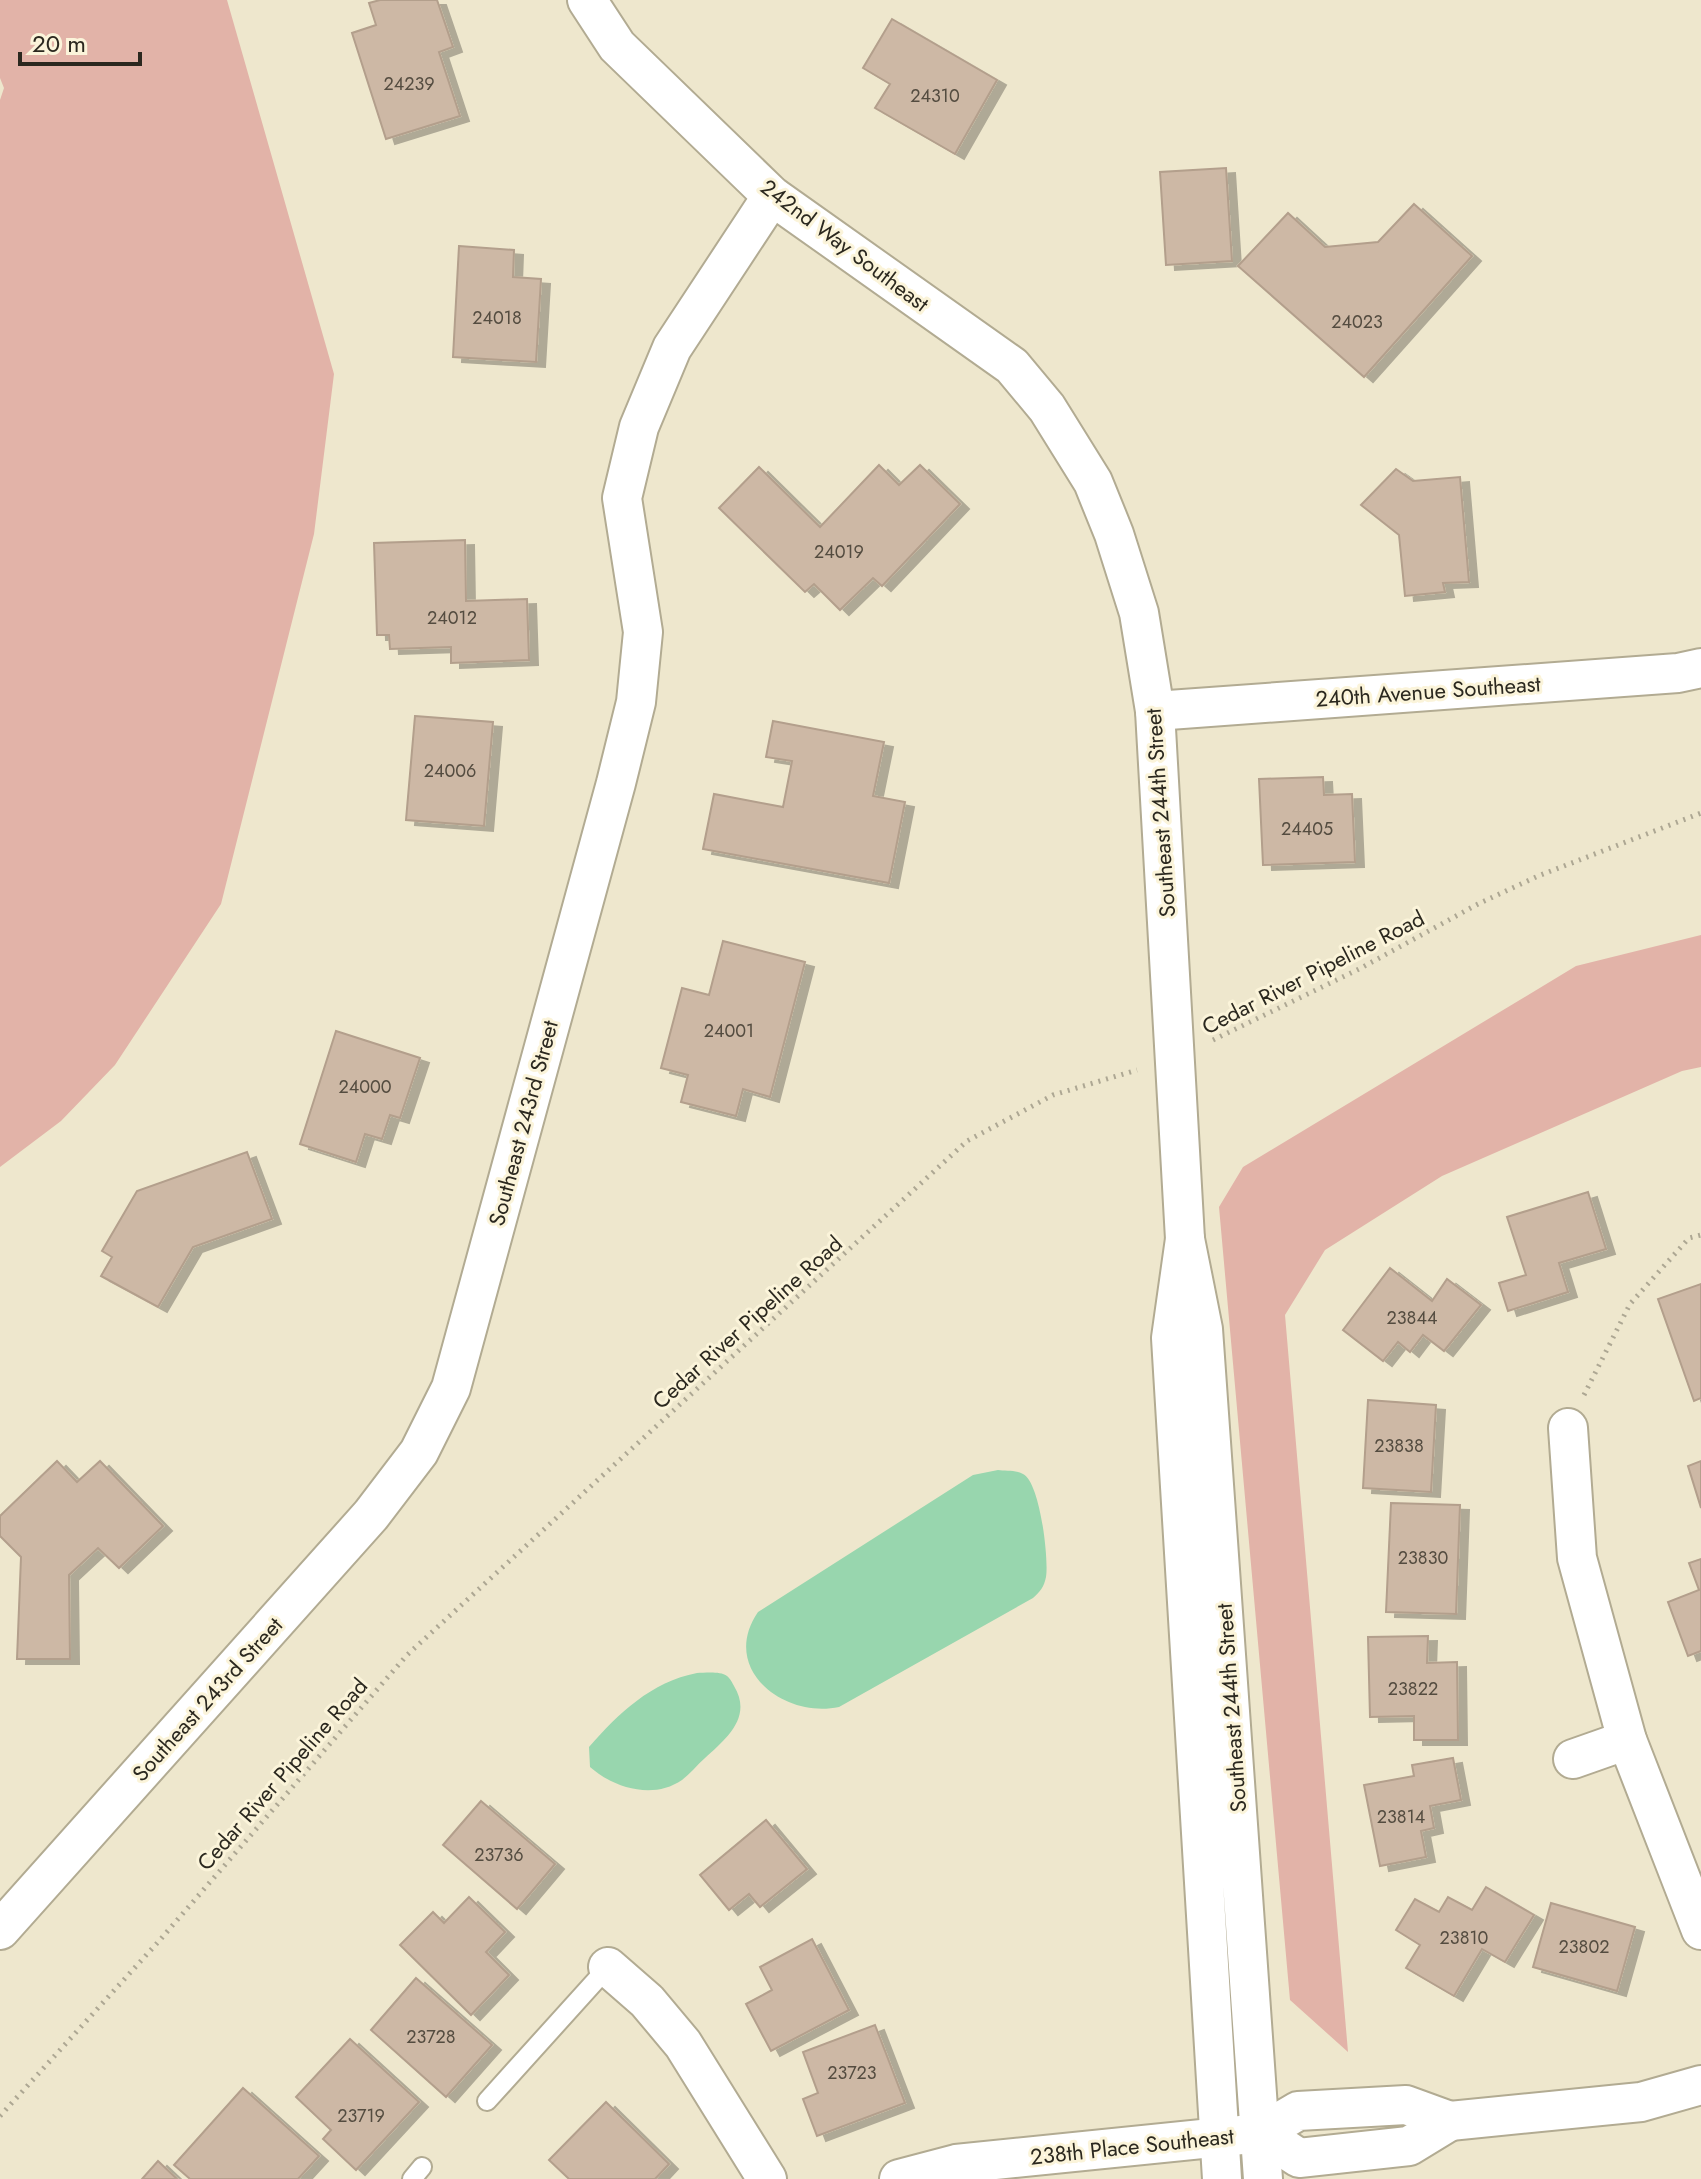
<svg xmlns="http://www.w3.org/2000/svg" width="1701" height="2179" font-family="Jost,sans-serif">
	<style>
		.green { fill: #e2b3a8 }
		.water { fill: #98d6ae }
		.building { fill: #cdb8a5; stroke: #b39f8c; stroke-width: 2; filter: url(#shadow) }
		.lines { fill: none; stroke-linecap: round; stroke-linejoin: round }
		.lane-casing { stroke: #b2ab92; stroke-width: 22 }
		.street-casing { stroke: #b2ab92; stroke-width: 42 }
		.path { stroke: #ada793; stroke-width: 5; stroke-dasharray: 2 6; stroke-linecap: butt }
		.lane { stroke: #fff; stroke-width: 18 }
		.street { stroke: #fff; stroke-width: 38 }
		.labels { text-anchor: middle; dominant-baseline: central; stroke-width: 6; stroke-linejoin: round; paint-order: stroke }
		.number-label { font-size: 18px; fill: #544c40 }
		.street-label { font-size: 22px; fill: #2b281f; stroke: #fbf4da }
	</style>
	<defs>
		<filter id="shadow"><feDropShadow dx="9" dy="5" stdDeviation="0" flood-color="#0004"/></filter>
	</defs>
	<rect width="100%" height="100%" fill="#eee7cd"/>
	<!-- green -->
	<g class="green">
		<path d="M0,0H227L334,374L314,534L221,904L115,1065L61,1121L0,1167V100L4,88L0,78Z"/>
		<path d="M1701,935V1067L1682,1071L1442,1176L1325,1250L1285,1315L1348,2052L1290,2000L1219,1207L1243,1167L1576,966Z"/>
	</g>
	<!-- water -->
	<g class="water">
		<path d="M998,1470C1005,1471 1017,1470 1023,1474C1040,1482 1049,1559 1046,1577C1044,1587 1040,1592 1033,1598L839,1707C784,1719 719,1669 758,1612L973,1475Z"/>
		<path d="M697,1673C705,1673 720,1671 727,1676C730,1678 733,1684 734,1686C753,1717 726,1739 705,1758C697,1765 690,1774 682,1780C653,1800 614,1788 590,1767L589,1747C619,1713 651,1682 697,1673Z"/>
	</g>
	<!-- building -->
	<g class="building">
		<path d="M380,0H437L453,47L439,52L460,116L386,139L352,33L376,25L369,3Z"/>
		<path d="M892,19L997,80L955,154L875,108L890,84L863,68Z"/>
		<path d="M1226,168L1232,261L1166,265L1160,172Z"/>
		<path d="M1414,204L1472,256L1364,377L1238,266L1288,213L1325,247L1378,242Z"/>
		<path d="M459,246L514,250L513,277L541,279L536,362L453,357Z"/>
		<path d="M879,465L899,485L920,465L960,504L882,586L873,578L840,610L814,584L805,592L719,508L759,467L820,527Z"/>
		<path d="M1396,469L1413,481L1460,477L1469,582L1443,583L1445,592L1405,596L1399,535L1361,505Z"/>
		<path d="M465,540L466,601L527,599L529,660L451,663V647L390,649L389,635H377L374,543Z"/>
		<path d="M415,716L493,722L484,826L406,820Z"/>
		<path d="M773,721L884,742L873,796L905,802L889,883L703,849L714,794L783,807L792,761L766,757Z"/>
		<path d="M1323,777L1324,795L1352,794L1355,862L1263,865L1259,779Z"/>
		<path d="M723,941L805,962L770,1097L743,1089L736,1116L681,1102L688,1075L661,1068L682,988L709,995Z"/>
		<path d="M336,1031L420,1058L400,1118L390,1115L382,1139L365,1134L356,1162L300,1144Z"/>
		<path d="M247,1152L272,1219L193,1247L158,1307L101,1276L112,1257L102,1251L137,1191Z"/>
		<path d="M1588,1192L1606,1249L1559,1263L1568,1292L1508,1311L1499,1283L1526,1275L1507,1217Z"/>
		<path d="M1390,1268L1432,1301L1447,1279L1481,1305L1444,1351L1423,1335L1410,1352L1398,1342L1383,1361L1343,1330Z"/>
		<path d="M1701,1284V1398L1694,1401L1658,1299Z"/>
		<path d="M1368,1400L1436,1405L1431,1492L1363,1488Z"/>
		<path d="M57,1461L77,1482L100,1461L163,1526L119,1568L98,1548L69,1575L70,1659H17L21,1557L0,1536V1516Z"/>
		<path d="M1701,1461V1508L1688,1466Z"/>
		<path d="M1391,1503L1460,1505L1456,1614L1386,1612Z"/>
		<path d="M1701,1559V1651L1688,1656L1668,1602L1699,1590L1689,1563Z"/>
		<path d="M1428,1636L1427,1663L1457,1662L1458,1740H1414V1716L1370,1717L1368,1637Z"/>
		<path d="M1453,1758L1461,1800L1430,1806L1434,1828L1421,1831L1426,1857L1380,1866L1364,1785L1414,1776L1412,1765Z"/>
		<path d="M481,1801L555,1864L517,1909L443,1845Z"/>
		<path d="M766,1820L807,1869L760,1907L749,1894L729,1910L700,1875Z"/>
		<path d="M1486,1887L1534,1915L1505,1962L1482,1949L1454,1996L1406,1968L1420,1945L1396,1930L1415,1899L1439,1912L1448,1897L1472,1910Z"/>
		<path d="M469,1897L505,1932L486,1952L509,1975L471,2015L400,1945L433,1912L444,1923Z"/>
		<path d="M1551,1903L1635,1927L1617,1991L1533,1967Z"/>
		<path d="M812,1939L849,2010L771,2051L746,2004L772,1990L760,1967Z"/>
		<path d="M416,1978L492,2045L446,2097L371,2030Z"/>
		<path d="M875,2025L905,2103L817,2136L803,2099L818,2093L803,2052Z"/>
		<path d="M350,2039L419,2102L356,2170L323,2139L331,2130L296,2097Z"/>
		<path d="M243,2088L319,2156L298,2179H190L174,2165Z"/>
		<path d="M606,2102L669,2164L655,2179H569L549,2160Z"/>
		<path d="M158,2161L177,2179H142Z"/>
	</g>
	<g class="lines">
		<defs>
			<g id="lane">
				<path d="M487,2101L608,1967"/>
				<path d="M412,2179L422,2167"/>
			</g>
			<g id="street">
				<path d="M587,0L617,46L772,196L1012,366L1047,408L1093,482L1114,534L1139,613L1155,711L1185,1239"/>
				<path d="M1155,711L1678,673L1701,668"/>
				<path d="M1568,1428L1577,1558L1627,1740L1701,1930"/>
				<path d="M1573,1759L1627,1740"/>
				<path d="M0,1930L371,1515L419,1452L451,1388L616,783L636,702L643,632L622,498L639,427L672,348L772,196"/>
				<path d="M608,1967L647,2001L683,2044L767,2179"/>
				<path d="M1450,2121L1641,2102L1701,2085"/>
				<path d="M899,2179L956,2164L1261,2133L1298,2111L1406,2105L1450,2121L1409,2146L1299,2158L1261,2133"/>
				<path d="M1222,2179L1171,1338L1185,1239L1203,1329L1263,2179"/>
			</g>
		</defs>
		<!-- lane casing -->
		<use href="#lane" class="lane-casing"/>
		<!-- street casing -->
		<use href="#street" class="street-casing"/>
		<!-- path -->
		<g class="path">
			<path d="M1213,1040L1361,968L1478,904L1538,876L1701,813"/>
			<path d="M1584,1395L1630,1304L1689,1238L1701,1235"/>
			<path d="M0,2116L159,1941L407,1655L967,1141L1053,1095L1137,1070"/>
		</g>
		<!-- lane -->
		<use href="#lane" class="lane"/>
		<!-- street -->
		<use href="#street" class="street"/>
	</g>
	<g class="labels">
		<!-- number labels -->
		<g class="number-label">
			<text x="409" y="84">24239</text>
			<text x="935" y="96">24310</text>
			<text x="497" y="318">24018</text>
			<text x="1357" y="322">24023</text>
			<text x="839" y="552">24019</text>
			<text x="452" y="618">24012</text>
			<text x="450" y="771">24006</text>
			<text x="1307" y="829">24405</text>
			<text x="729" y="1031">24001</text>
			<text x="365" y="1087">24000</text>
			<text x="1412" y="1318">23844</text>
			<text x="1399" y="1446">23838</text>
			<text x="1423" y="1558">23830</text>
			<text x="1413" y="1689">23822</text>
			<text x="1401" y="1817">23814</text>
			<text x="499" y="1855">23736</text>
			<text x="1464" y="1938">23810</text>
			<text x="1584" y="1947">23802</text>
			<text x="431" y="2037">23728</text>
			<text x="852" y="2073">23723</text>
			<text x="361" y="2116">23719</text>
		</g>
		<!-- street labels -->
		<g class="street-label">
			<text transform="translate(845 245) rotate(37)">242nd Way Southeast</text>
			<text transform="translate(1428 691) rotate(-4)">240th Avenue Southeast</text>
			<text transform="translate(1160 813) rotate(-94)">Southeast 244th Street</text>
			<text transform="translate(1313 972) rotate(-27)">Cedar River Pipeline Road</text>
			<text transform="translate(523 1123) rotate(-75)">Southeast 243rd Street</text>
			<text transform="translate(747 1322) rotate(-42)">Cedar River Pipeline Road</text>
			<text transform="translate(207 1699) rotate(-48)">Southeast 243rd Street</text>
			<text transform="translate(1231 1708) rotate(-94)">Southeast 244th Street</text>
			<text transform="translate(282 1774) rotate(-49)">Cedar River Pipeline Road</text>
			<text transform="translate(1132 2146) rotate(-6)">238th Place Southeast</text>
		</g>
	</g>
	<!-- scale -->
	<path d="M20 52v12h120v-12" fill="none" stroke="#2b281f" stroke-width="4"/>
	<text x="32" y="52" font-size="24" fill="#2b281f" stroke="#fbf4da" stroke-width="6" paint-order="stroke">20 m</text>
</svg>
